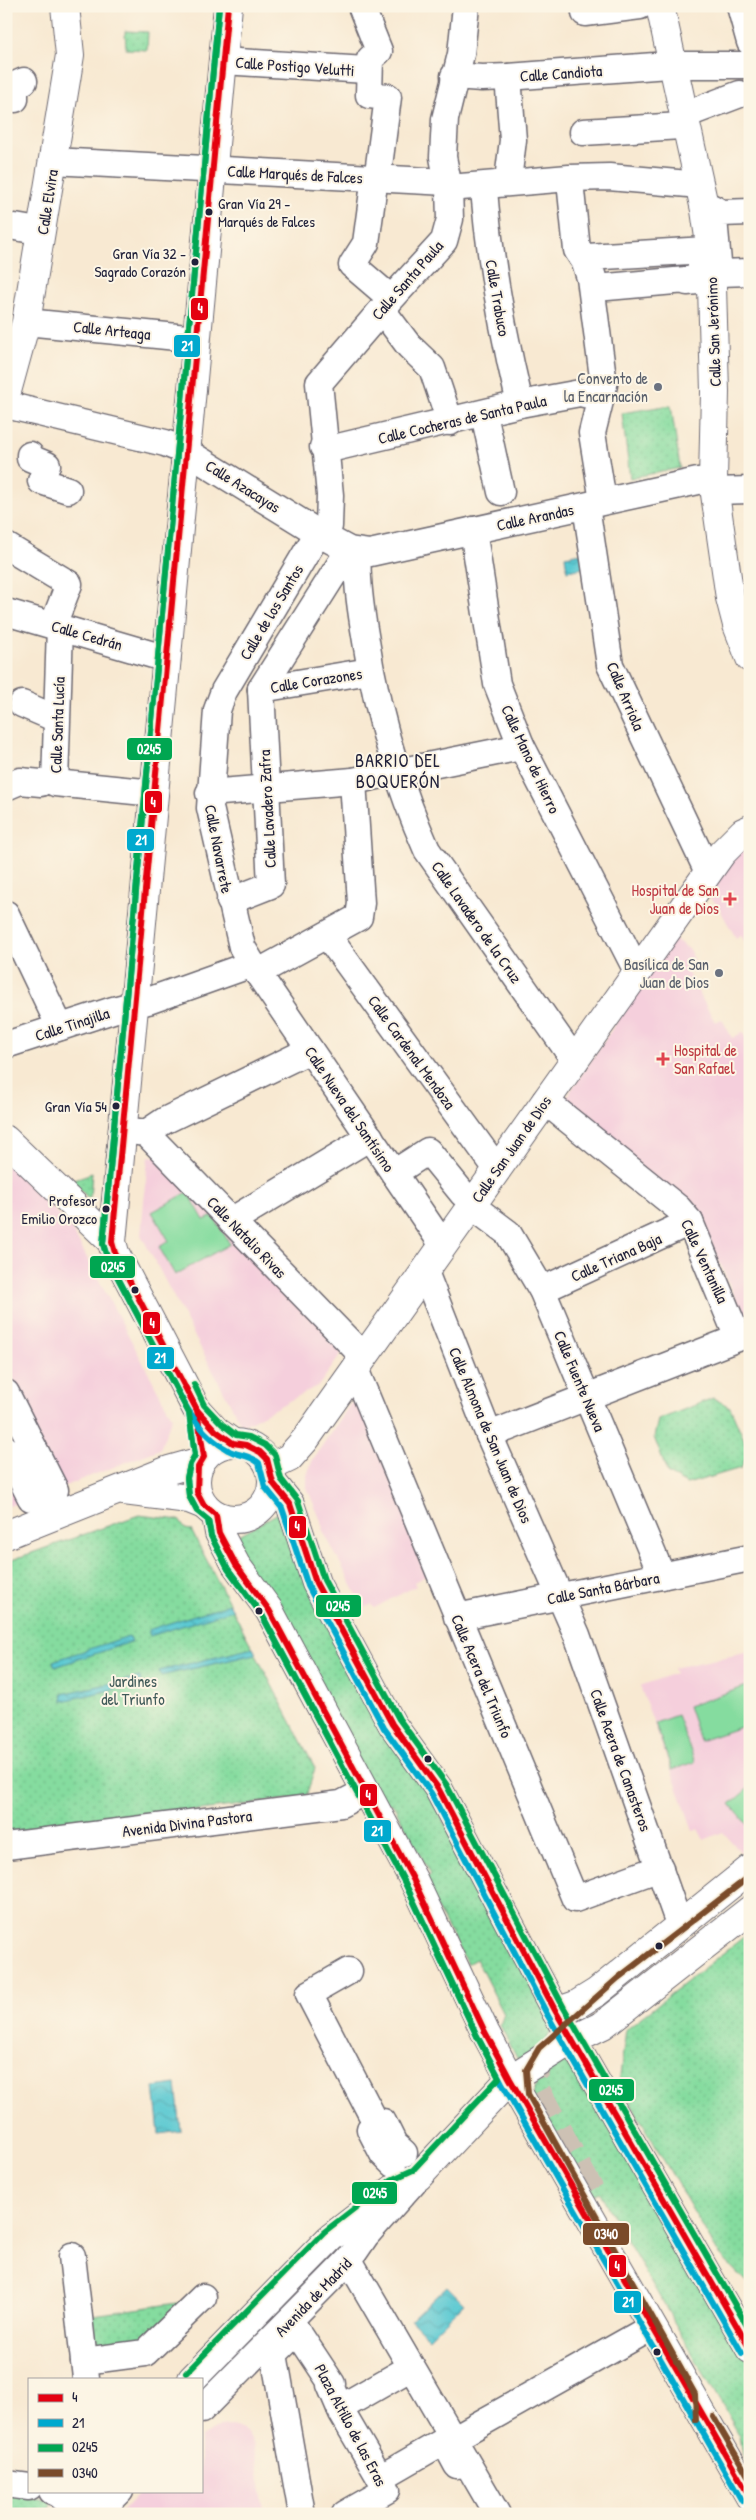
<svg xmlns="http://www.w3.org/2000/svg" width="756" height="2520" font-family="'Patrick Hand',sans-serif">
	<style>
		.built { fill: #f5cfdc }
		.grass { fill: #85dc9f; stroke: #547f6d }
		.park { fill: url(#park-dots); stroke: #547f6d }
		.water { fill: url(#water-waves); stroke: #3f7686 }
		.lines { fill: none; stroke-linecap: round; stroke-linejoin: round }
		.major-tunnel { stroke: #cdc1b4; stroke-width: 28; stroke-dasharray: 28 14; stroke-linecap: butt }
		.minor-casing { stroke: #6d6870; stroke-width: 29 }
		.major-casing { stroke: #6d6870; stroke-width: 30 }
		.minor { stroke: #fff; stroke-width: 26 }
		.major { stroke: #fff; stroke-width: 28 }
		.bus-1-casing { stroke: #fcf5e5; stroke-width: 10 }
		.bus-2-casing { stroke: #fcf5e5; stroke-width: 10 }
		.bus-3-casing { stroke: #fcf5e5; stroke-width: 10 }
		.bus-4-casing { stroke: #fcf5e5; stroke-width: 10 }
		.bus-1 { stroke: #e40010; stroke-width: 6 }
		.bus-2 { stroke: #00a9ce; stroke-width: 6 }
		.bus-3 { stroke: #00a651; stroke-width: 6 }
		.bus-4 { stroke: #7a4b2a; stroke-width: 6 }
		.bus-dot { fill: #22223b; stroke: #fcf5e5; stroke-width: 2 }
		.worship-dot { fill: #6b7280; stroke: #fcf5e5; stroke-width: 2 }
		.health-dot { fill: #e0444e; stroke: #fcf5e5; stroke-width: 2 }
		.labels { text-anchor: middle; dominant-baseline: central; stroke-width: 4; stroke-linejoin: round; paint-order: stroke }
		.bus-label { font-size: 15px; fill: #22223b; stroke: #fcf5e5; text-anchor: end }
		.street-label { font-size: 16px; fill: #22223b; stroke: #fcf5e5 }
		.worship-label { font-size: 16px; fill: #5b616d; stroke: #fcf5e5; text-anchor: end }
		.health-label { font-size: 16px; fill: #be3a42; stroke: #fcf5e5; text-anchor: end }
		.park-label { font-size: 16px; fill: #405a59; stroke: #fcf5e5 }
		.neighbourhood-label { font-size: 18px; letter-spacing: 1px; fill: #22223b; stroke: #fcf5e5 }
		.line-badge { stroke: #fcf5e5; stroke-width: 2 }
		.badge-label { font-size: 14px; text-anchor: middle; font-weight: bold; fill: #fff }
	</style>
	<defs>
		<pattern id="park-dots" width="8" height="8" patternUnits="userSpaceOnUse" patternTransform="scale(1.25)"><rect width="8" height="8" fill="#85dc9f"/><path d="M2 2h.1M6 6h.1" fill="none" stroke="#73bc8a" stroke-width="1.8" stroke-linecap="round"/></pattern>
		<pattern id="water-waves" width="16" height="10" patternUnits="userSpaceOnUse" patternTransform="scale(1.25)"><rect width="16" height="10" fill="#5cc9d2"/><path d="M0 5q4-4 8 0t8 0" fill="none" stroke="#50acb5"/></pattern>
	</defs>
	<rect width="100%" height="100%" fill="#fcf5e5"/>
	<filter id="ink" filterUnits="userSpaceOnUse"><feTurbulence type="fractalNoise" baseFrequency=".02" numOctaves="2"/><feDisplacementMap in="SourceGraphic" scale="10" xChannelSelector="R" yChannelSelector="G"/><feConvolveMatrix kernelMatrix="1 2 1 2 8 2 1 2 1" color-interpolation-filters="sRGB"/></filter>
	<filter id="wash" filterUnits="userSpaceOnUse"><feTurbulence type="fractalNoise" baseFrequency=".0096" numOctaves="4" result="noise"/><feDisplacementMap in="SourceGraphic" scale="20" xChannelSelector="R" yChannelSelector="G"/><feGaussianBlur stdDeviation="1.12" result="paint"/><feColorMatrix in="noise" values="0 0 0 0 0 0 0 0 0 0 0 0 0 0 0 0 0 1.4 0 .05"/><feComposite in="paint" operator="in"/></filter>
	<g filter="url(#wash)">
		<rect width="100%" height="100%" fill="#f8e9d2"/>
		<!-- built -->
		<g class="built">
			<path d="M750,848V952L741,935L736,938L716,903L705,895L730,857Z"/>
			<path d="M673,938L689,949L694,960L684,966L715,1022L722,1019L732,1038L743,1032L745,1037L750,1035V1332L710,1240L560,1107Z"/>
			<path d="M158,1156L344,1350L319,1385L242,1426L141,1235L148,1157Z"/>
			<path d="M6,1163L70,1226L172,1417L160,1449L55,1490L6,1393Z"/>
			<path d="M351,1403L365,1406L432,1573L414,1582L416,1586L374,1608L372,1604L364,1608L322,1529L324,1528L307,1488V1475L313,1459Z"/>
			<path d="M6,1449L31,1498L6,1507Z"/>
			<path d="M750,1652V1853L745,1857L723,1832L704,1840L698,1829L693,1830L640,1686L675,1673L673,1668Z"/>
			<path d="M232,2425L246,2432L253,2443L265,2514H119L141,2491H201V2437L220,2426Z"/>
		</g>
		<!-- grass -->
		<g class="grass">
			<path d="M188,1192L204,1220L213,1216L230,1244L175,1275L159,1247L169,1241L152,1212Z"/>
			<path d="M750,1685V1724L700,1741L688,1706Z"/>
			<path d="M677,1715L695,1762L672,1770L655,1723Z"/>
			<path d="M750,1787V1828L730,1804Z"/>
		</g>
		<!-- park -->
		<g class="park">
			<path d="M125,31L148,32L147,50L126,49Z"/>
			<path d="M671,405L680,468L630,478L622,413Z"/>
			<path d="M92,1173L90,1197L88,1198L72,1180Z"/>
			<path d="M713,1398L730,1407L749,1451L741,1468L687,1484L668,1474L654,1437L658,1420Z"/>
			<path d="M282,1511L426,1789L554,2023L545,2045L518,2060L500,2025L504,2014L476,1959L467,1964L422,1880L431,1875L394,1806L378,1798L232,1539Z"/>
			<path d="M139,1515L179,1520L185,1529L191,1530L315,1768L306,1797L6,1834V1562Z"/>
			<path d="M750,1932V2286L717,2252L619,2083L626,2029Z"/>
			<path d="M572,2055L750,2364V2478L746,2472L740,2436L599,2192L587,2198L532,2099L538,2075Z"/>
			<path d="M192,2301L143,2351L92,2356L86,2316Z"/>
			<path d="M6,2493L51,2501L50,2508L45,2514H6Z"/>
		</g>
		<!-- water -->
		<g class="water">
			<path d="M588,552L590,567L567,571L565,556Z"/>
			<path d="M229,1604L233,1610L150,1636L148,1630Z"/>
			<path d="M129,1636L131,1642L55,1667L53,1661Z"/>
			<path d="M253,1648L256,1654L161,1676L159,1671Z"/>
			<path d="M140,1677L141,1683L63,1701L62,1694Z"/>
			<path d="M176,2084L181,2131L159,2134L154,2087Z"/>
			<path d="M447,2286L464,2303L429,2338L411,2320Z"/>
		</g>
	</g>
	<g filter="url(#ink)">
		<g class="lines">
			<!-- major-tunnel -->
			<g class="major-tunnel">
				<path d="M559,2042L623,1985"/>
				<path d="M545,2054L534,2072L536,2090L593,2196"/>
				<path d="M338,2251L369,2220"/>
			</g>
			<defs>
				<g id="minor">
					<path d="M361,6L379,51L370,59L369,95L388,97L378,173"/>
					<path d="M740,6L750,42"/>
					<path d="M585,13L640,6"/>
					<path d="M223,61L366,70"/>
					<path d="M680,65H750"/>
					<path d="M454,76L482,78L508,77L668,65"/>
					<path d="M508,77L513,140L508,180"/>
					<path d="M15,99V85L24,81"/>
					<path d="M690,113L740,94"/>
					<path d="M583,132L681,126"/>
					<path d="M53,161L447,182"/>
					<path d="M570,181L577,250L585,262L590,278L604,385L592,433L603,501"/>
					<path d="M374,184L366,243L352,265L387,295"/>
					<path d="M449,188L569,178L609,177L700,185"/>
					<path d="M484,190C490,263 503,333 520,404"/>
					<path d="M750,212L721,213L713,208L719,273L750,272"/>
					<path d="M15,227L38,231"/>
					<path d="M706,250L697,281L687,282L686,280L596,288L587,257Z"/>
					<path d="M385,314L409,346L432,368L450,422"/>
					<path d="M26,322L197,339"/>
					<path d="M6,405L165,443L187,452L325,537L349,550L370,553L698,481L713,480"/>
					<path d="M484,414L501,492"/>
					<path d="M323,447H338L520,404L580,393L600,398"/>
					<path d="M30,455V458L47,465L41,481L68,490"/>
					<path d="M714,491L750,490"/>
					<path d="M586,506L610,665L708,872"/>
					<path d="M473,530L497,684L521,745L637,971"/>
					<path d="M318,533L224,691L217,710L210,808L242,947L259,975L443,1245"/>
					<path d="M325,537L329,526L330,495L319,383L391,299L444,241L450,219L449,188L443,157L445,119L461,54L466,6"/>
					<path d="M6,546L69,584L55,620"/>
					<path d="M358,552C356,577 360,604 364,629C375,704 396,780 427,850L575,1061"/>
					<path d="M6,612L167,659"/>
					<path d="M60,627L55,783L154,793"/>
					<path d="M261,689L349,550"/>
					<path d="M261,689L370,671"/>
					<path d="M22,704L52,717"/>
					<path d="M6,787L20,781L41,783"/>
					<path d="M209,793L353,781L511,749L521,745"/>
					<path d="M230,901L271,885L261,689"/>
					<path d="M6,914L60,1027"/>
					<path d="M327,935L497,1169"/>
					<path d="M257,973L359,917L361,903L353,781"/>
					<path d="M6,1045L113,1010L148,1001L252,964"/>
					<path d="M123,1130L146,1133L364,1357"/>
					<path d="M146,1133L164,1121L310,1050"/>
					<path d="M394,1173L428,1151L463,1194"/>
					<path d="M472,1206L508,1233L542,1290L662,1576"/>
					<path d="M231,1221L370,1137"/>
					<path d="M425,1272L489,1435L577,1635L679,1924"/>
					<path d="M542,1290L690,1222"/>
					<path d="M355,1369L575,1899L660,1868"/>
					<path d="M6,1393L55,1490L31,1498L6,1449"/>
					<path d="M489,1435L738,1338L690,1222L678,1208L545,1101"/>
					<path d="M457,1617L750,1558"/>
					<path d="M6,1846L341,1804L366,1791"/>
					<path d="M349,1971L309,1994L377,2125"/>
					<path d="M393,2164L383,2154L370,2129L383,2122L394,2144L404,2153"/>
					<path d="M72,2256L86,2378"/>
					<path d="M349,2260L497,2514"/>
					<path d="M84,2361L145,2353L203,2297"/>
					<path d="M340,2408L403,2372"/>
					<path d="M201,2410L349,2260L366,2235L415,2180"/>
					<path d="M453,2439L652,2327"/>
					<path d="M380,2478L444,2441L457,2465"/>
					<path d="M6,2484L29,2487"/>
					<path d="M52,2491L59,2494L69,2503"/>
					<path d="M97,2514L120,2491"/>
					<path d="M302,2514L274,2354L297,2331L332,2384L330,2385L342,2413L387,2490L345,2514"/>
				</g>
				<g id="major">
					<path d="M228,6L112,1242L115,1253L197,1410L216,1431L233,1443"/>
					<path d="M660,6L705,210L711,251L715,392L713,480L730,598L737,625L750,658"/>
					<path d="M6,395L26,322L66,80L70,55L65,6"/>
					<path d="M6,1140L112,1242"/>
					<circle cx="234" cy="1481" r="38"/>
					<path d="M270,1467L289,1458L305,1440L722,853L743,832L750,829"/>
					<path d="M273,1483L290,1504L316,1583L392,1724L438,1788L556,2012L750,2349"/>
					<path d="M124,1491L189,1499L204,1505"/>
					<path d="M216,1515L219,1533L236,1565L269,1610L315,1696L413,1879L485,2032L510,2079L750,2497"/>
					<path d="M6,1535L169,1470L201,1461"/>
					<path d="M556,2012L576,2005L597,1992L750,1869"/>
					<path d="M192,2379L330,2238L396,2187L418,2177L510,2079L572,2040L603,2025L750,1910"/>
					<path d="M76,2514L99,2491"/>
				</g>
			</defs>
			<!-- minor casing -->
			<use href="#minor" class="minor-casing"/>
			<!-- major casing -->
			<use href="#major" class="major-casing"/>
			<!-- minor -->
			<use href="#minor" class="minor"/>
			<!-- major -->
			<use href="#major" class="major"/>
			<defs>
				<g id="bus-1">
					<path d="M228,6L112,1242L115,1253L197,1410L204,1457L198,1467L197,1492L204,1505L216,1515L219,1533L236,1565L269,1610L413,1879L485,2032L510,2079L750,2497"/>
					<path d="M186,1388L197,1410L216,1431L233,1443L246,1445L260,1452L267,1459L273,1483L290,1504L316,1583L392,1724L438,1788L556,2012L750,2349"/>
				</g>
				<g id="bus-2">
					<path d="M219,6L103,1244L107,1257L189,1413L195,1455L190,1464L187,1478L189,1496L197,1511L208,1520L211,1536L228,1569L262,1615L405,1883L477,2036L502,2083L742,2501"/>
					<path d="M178,1392C190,1415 204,1437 228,1450C238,1456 249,1454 259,1463L265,1487L282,1508L308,1586L384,1728L431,1793L548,2016L742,2353"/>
				</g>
				<g id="bus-3">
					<path d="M194,1384L204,1405L222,1424L236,1435L249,1437L265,1445L275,1455L281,1479L298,1501L324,1580L399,1719L446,1784L564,2008L750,2331"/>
					<path d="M186,2373L324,2232L391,2180L413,2170L499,2078L477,2036L405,1883L262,1615L228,1569L211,1536L208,1520L197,1511L189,1496L187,1478L190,1464L195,1455L189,1413L107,1257L103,1244L219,6"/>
				</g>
				<g id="bus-4">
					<path d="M713,2416L750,2479"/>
					<path d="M696,2420L695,2394L528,2094L526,2070L539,2048L618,1978L745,1880"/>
				</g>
			</defs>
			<!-- bus-1 casing -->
			<use href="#bus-1" class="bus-1-casing"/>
			<!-- bus-2 casing -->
			<use href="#bus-2" class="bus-2-casing"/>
			<!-- bus-3 casing -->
			<use href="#bus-3" class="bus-3-casing"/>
			<!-- bus-4 casing -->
			<use href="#bus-4" class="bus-4-casing"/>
			<!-- bus-1 -->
			<use href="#bus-1" class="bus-1"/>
			<!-- bus-2 -->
			<use href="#bus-2" class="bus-2"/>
			<!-- bus-3 -->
			<use href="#bus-3" class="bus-3"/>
			<!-- bus-4 -->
			<use href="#bus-4" class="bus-4"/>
		</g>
	</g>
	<!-- markers -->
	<g class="bus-dot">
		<circle cx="209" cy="212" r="4.5"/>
		<circle cx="195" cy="262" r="4.5"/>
		<circle cx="116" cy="1106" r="4.5"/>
		<circle cx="106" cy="1209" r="4.5"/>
		<circle cx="135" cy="1290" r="4.5"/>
		<circle cx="259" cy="1611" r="4.5"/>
		<circle cx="428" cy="1759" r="4.5"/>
		<circle cx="659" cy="1946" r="4.5"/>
		<circle cx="657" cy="2352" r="4.5"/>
	</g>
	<g class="worship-dot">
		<circle cx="658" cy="387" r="5"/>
		<circle cx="719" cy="973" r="5"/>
	</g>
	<g class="health-dot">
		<path d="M727.5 891.5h5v5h5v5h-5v5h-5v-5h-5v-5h5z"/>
		<path d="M660.5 1051.5h5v5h5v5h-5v5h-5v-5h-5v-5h5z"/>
	</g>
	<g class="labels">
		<!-- bus labels -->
		<g class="bus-label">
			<text x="218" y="203" text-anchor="start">Gran Vía 29 -<tspan x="218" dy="18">Marqués de Falces</tspan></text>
			<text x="186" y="253">Gran Vía 32 -<tspan x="186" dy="18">Sagrado Corazón</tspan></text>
			<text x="107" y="1106">Gran Vía 54</text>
			<text x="97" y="1200">Profesor<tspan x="97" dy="18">Emilio Orozco</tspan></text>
		</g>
		<!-- street labels -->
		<g class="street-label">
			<text transform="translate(295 66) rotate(4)">Calle Postigo Velutti</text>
			<text transform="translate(561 73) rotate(-4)">Calle Candiota</text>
			<text transform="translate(295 174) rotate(3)">Calle Marqués de Falces</text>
			<text transform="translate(47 202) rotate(-81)">Calle Elvira</text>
			<text transform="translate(407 280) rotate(-49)">Calle Santa Paula</text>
			<text transform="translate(498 298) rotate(80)">Calle Trabuco</text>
			<text transform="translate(112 330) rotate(6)">Calle Arteaga</text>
			<text transform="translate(713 332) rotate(-92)">Calle San Jerónimo</text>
			<text transform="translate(462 419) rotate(-13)">Calle Cocheras de Santa Paula</text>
			<text transform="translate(243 486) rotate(32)">Calle Azacayas</text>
			<text transform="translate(535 517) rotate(-12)">Calle Arandas</text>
			<text transform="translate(271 612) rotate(-59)">Calle de los Santos</text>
			<text transform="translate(87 635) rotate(16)">Calle Cedrán</text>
			<text transform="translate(316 680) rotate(-9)">Calle Corazones</text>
			<text transform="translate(626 696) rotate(67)">Calle Arriola</text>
			<text transform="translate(57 725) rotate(-88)">Calle Santa Lucía</text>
			<text transform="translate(531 759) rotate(65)">Calle Mano de Hierro</text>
			<text transform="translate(267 809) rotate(-93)">Calle Lavadero Zafra</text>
			<text transform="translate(219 849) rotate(79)">Calle Navarrete</text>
			<text transform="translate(477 922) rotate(55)">Calle Lavadero de la Cruz</text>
			<text transform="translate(72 1024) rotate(-18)">Calle Tinajilla</text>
			<text transform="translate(412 1052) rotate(54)">Calle Cardenal Mendoza</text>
			<text transform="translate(350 1109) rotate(56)">Calle Nueva del Santísimo</text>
			<text transform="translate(511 1149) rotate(-55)">Calle San Juan de Dios</text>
			<text transform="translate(247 1237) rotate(46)">Calle Natalio Rivas</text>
			<text transform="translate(616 1257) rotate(-24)">Calle Triana Baja</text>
			<text transform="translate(705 1261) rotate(65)">Calle Ventanilla</text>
			<text transform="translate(580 1381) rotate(67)">Calle Fuente Nueva</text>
			<text transform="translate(491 1435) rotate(67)">Calle Almona de San Juan de Dios</text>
			<text transform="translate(603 1588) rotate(-11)">Calle Santa Bárbara</text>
			<text transform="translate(482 1676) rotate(67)">Calle Acera del Triunfo</text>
			<text transform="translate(621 1760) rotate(70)">Calle Acera de Canasteros</text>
			<text transform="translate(187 1823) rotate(-7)">Avenida Divina Pastora</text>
			<text transform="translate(313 2297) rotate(-46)">Avenida de Madrid</text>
			<text transform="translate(351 2425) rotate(62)">Plaza Altillo de las Eras</text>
		</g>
		<!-- worship labels -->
		<g class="worship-label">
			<text x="648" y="378">Convento de<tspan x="648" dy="18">la Encarnación</tspan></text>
			<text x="709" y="964">Basílica de San<tspan x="709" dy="18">Juan de Dios</tspan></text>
		</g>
		<!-- health labels -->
		<g class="health-label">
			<text x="719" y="890">Hospital de San<tspan x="719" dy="18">Juan de Dios</tspan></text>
			<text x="674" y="1050" text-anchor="start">Hospital de<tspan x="674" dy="18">San Rafael</tspan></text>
		</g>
		<!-- park labels -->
		<g class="park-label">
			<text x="133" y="1681">Jardines<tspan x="133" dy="18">del Triunfo</tspan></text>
		</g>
		<!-- neighbourhood labels -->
		<g class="neighbourhood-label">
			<text x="398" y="760">BARRIO DEL<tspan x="398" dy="21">BOQUERÓN</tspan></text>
		</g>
	</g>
	<g class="line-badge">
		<rect x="190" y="297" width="19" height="24" rx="5" fill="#e40010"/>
		<rect x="173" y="334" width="28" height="24" rx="5" fill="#00a9ce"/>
		<rect x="126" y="737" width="47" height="24" rx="5" fill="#00a651"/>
		<rect x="144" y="790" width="19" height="24" rx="5" fill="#e40010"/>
		<rect x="126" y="828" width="29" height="24" rx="5" fill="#00a9ce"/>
		<rect x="89" y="1255" width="47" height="24" rx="5" fill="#00a651"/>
		<rect x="142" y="1311" width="19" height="24" rx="5" fill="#e40010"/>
		<rect x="146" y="1346" width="29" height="24" rx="5" fill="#00a9ce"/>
		<rect x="288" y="1515" width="19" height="24" rx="5" fill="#e40010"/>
		<rect x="315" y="1594" width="47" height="24" rx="5" fill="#00a651"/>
		<rect x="359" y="1783" width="19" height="24" rx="5" fill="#e40010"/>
		<rect x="363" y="1819" width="29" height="24" rx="5" fill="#00a9ce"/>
		<rect x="588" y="2078" width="47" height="24" rx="5" fill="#00a651"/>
		<rect x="351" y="2181" width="47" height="24" rx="5" fill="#00a651"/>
		<rect x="582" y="2222" width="48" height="24" rx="5" fill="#7a4b2a"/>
		<rect x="608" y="2254" width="19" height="24" rx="5" fill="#e40010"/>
		<rect x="613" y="2290" width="29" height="24" rx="5" fill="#00a9ce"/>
	</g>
	<g class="badge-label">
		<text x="200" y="313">4</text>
		<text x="187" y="351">21</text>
		<text x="149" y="754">0245</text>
		<text x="153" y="807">4</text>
		<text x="141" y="845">21</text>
		<text x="113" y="1272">0245</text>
		<text x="152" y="1328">4</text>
		<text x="160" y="1363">21</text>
		<text x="297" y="1531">4</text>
		<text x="338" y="1611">0245</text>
		<text x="368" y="1800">4</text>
		<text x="377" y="1836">21</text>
		<text x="611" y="2095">0245</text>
		<text x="375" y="2198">0245</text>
		<text x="606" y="2239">0340</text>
		<text x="617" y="2271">4</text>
		<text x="628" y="2307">21</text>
	</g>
	<!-- margin -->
	<rect width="756" height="2520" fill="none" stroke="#fcf5e5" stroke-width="25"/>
	<!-- legend -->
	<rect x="28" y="2378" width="175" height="115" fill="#fcf5e5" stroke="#a5a1a1"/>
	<rect x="38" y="2394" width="25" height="8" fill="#e40010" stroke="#a5a1a1"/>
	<text x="72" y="2402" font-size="15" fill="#22223b">4</text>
	<rect x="38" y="2419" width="25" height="8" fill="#00a9ce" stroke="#a5a1a1"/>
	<text x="72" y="2428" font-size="15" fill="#22223b">21</text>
	<rect x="38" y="2444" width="25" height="8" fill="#00a651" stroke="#a5a1a1"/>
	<text x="72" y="2452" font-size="15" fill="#22223b">0245</text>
	<rect x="38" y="2469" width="25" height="8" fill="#7a4b2a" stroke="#a5a1a1"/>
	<text x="72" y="2478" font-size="15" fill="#22223b">0340</text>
</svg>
